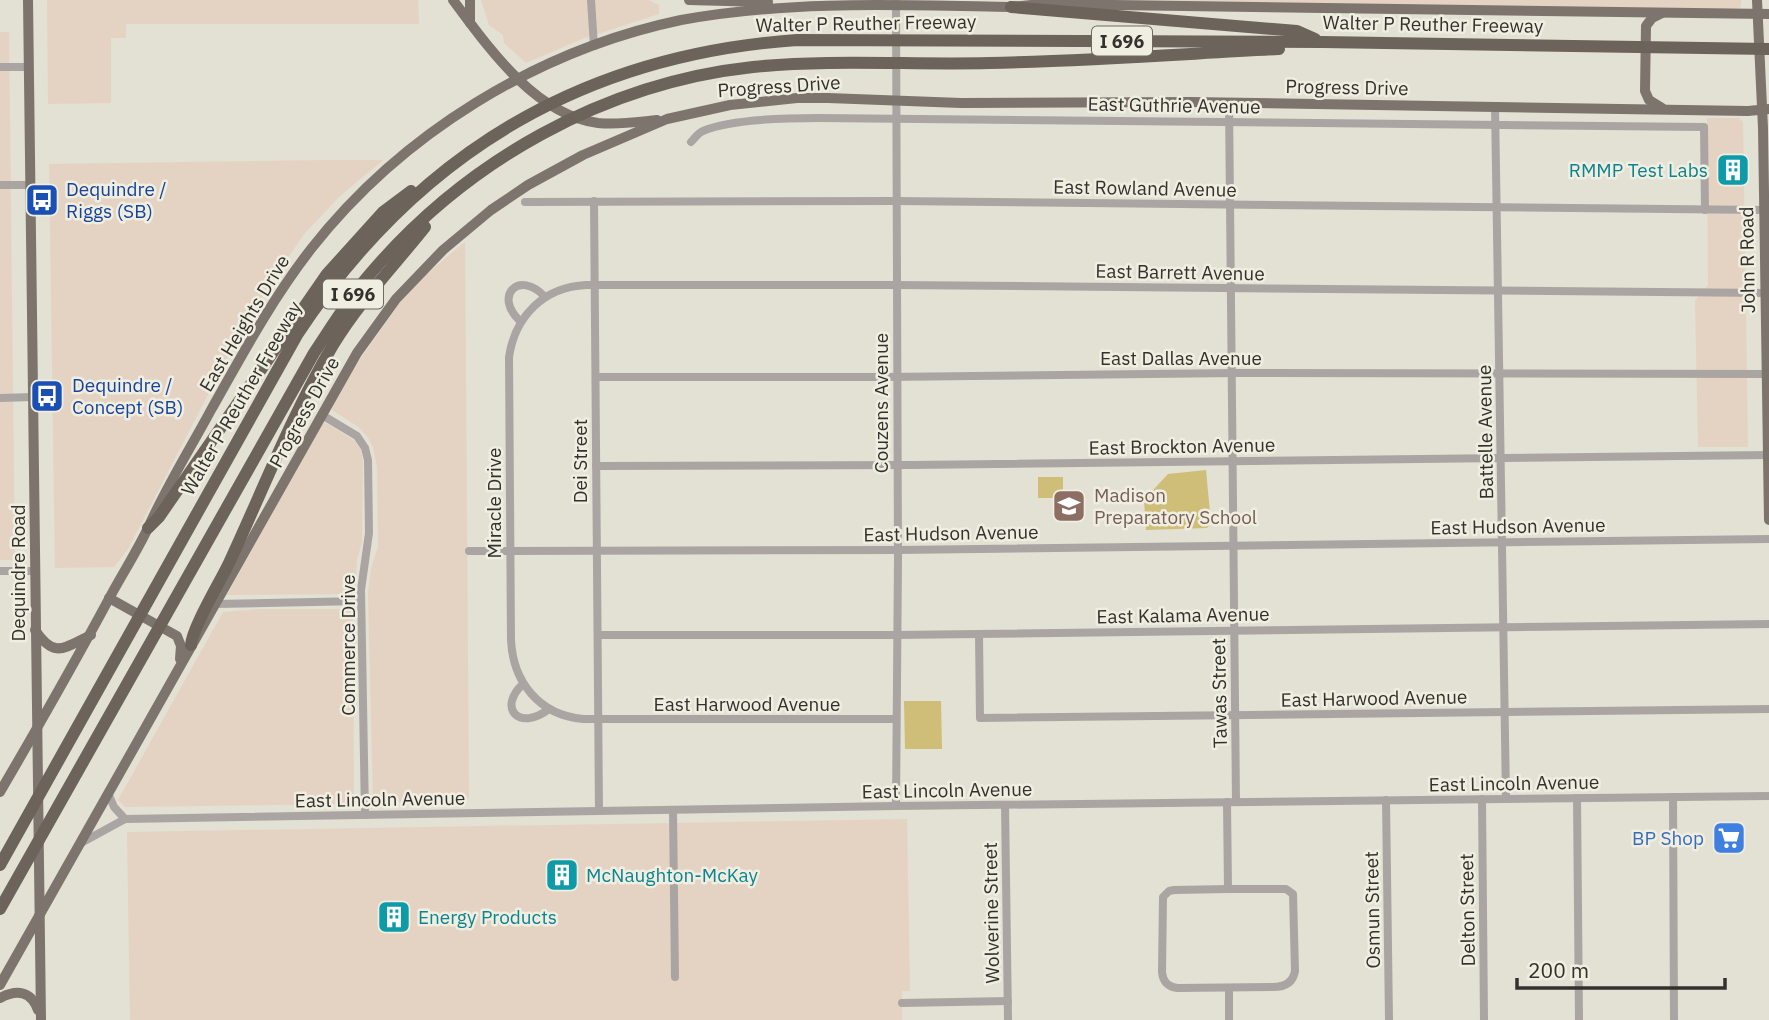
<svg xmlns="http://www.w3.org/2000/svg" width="1769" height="1020" font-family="'IBM Plex Sans',sans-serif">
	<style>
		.industrial { fill: #e4d3c2 }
		.green { fill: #cfbe78 }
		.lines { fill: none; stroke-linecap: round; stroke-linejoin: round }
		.minor { stroke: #aaa5a2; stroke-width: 8 }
		.major { stroke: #7d746e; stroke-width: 10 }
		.highway { stroke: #6c635b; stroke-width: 12 }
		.labels { text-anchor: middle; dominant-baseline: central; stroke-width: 5; stroke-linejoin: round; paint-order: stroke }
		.shield { fill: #f0eee1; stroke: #6b6a63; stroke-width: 2 }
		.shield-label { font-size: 18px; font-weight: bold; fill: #32312d }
		.street-label { font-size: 19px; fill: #32312d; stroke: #f0eee1 }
		.culture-label { font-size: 19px; fill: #0d838f; stroke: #f0eee1; text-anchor: start }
		.transit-label { font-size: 19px; fill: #164399; stroke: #f0eee1; text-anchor: start }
		.education-label { font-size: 19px; fill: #785e54; stroke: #f0eee1; text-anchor: start }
		.shop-label { font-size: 19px; fill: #366cbe; stroke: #f0eee1; text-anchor: end }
	</style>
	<rect width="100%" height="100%" fill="#e3e0d4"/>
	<!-- industrial -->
	<g class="industrial">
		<path d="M47,0H418L419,24H126V38H111V103L48,104Z"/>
		<path d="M481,0H648L659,5V14L582,39L526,63L504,43L503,35L489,25Z"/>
		<path d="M1010,0H1741V5L1740,8L1735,9Z"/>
		<path d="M0,32H9L15,560H0Z"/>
		<path d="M1707,118H1739L1743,122L1748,447H1698L1695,301L1708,285Z"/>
		<path d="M328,160H383L339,197L305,233L275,276L238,337L128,549L114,567L55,568L49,164Z"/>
		<path d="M465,242L469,799L373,803L368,593L371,568L378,547L377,467L373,447L367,436L357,426L332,410L333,405L354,368L399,304L423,277Z"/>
		<path d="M323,421L355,441L361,451L363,462L362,542L357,560L355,594L227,595Z"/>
		<path d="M258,609H353L354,804L125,807L118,800L223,612Z"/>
		<path d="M907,819L910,991H902V1020H130L127,832Z"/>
	</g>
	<!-- green -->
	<g class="green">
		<path d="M1206,470L1211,523L1207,528L1146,530L1144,500L1168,474Z"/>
		<rect x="1038" y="477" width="25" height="21"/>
		<path d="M904,701H941L942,749H905Z"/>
	</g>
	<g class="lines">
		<!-- minor -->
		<g class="minor">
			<path d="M591,0L594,46"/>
			<path d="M896,1L898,558L896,806"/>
			<path d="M0,67H29"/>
			<path d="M1229,103L1236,802"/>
			<path d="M1495,106L1506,799"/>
			<path d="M691,142C695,138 698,133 703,131C730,119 789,118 819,118L1704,127L1705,210"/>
			<path d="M0,185H30"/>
			<path d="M594,201L599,811"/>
			<path d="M525,202L896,201L1764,210"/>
			<path d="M520,321C493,296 519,269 545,297"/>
			<path d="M596,377H886L1238,373L1767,374"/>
			<path d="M0,398L33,397"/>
			<path d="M322,415L357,436L365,448L368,460L369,533L361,590L365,815"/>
			<path d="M596,466L912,465L1769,455"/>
			<path d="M469,551L898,550L1769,539"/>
			<path d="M0,571H35"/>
			<path d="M216,604L361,601"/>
			<path d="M979,634L980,718L1769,709"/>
			<path d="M598,635H897L1769,624"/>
			<path d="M523,684C497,708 519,732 549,709"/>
			<path d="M896,719H583C539,715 513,682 511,640L509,357C515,316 544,287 586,285H896L1766,293"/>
			<path d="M108,793L114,807L125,819"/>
			<path d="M1673,797L1674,1020"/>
			<path d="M1577,798L1579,1020"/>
			<path d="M1482,799L1484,1020"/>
			<path d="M1386,800L1389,1020"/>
			<path d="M1227,802L1228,889"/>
			<path d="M1005,805L1008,1020"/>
			<path d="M673,810L675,977"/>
			<path d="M81,843L125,819L896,806L1769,796"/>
			<path d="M1228,889H1286L1293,894L1295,971C1293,983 1284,987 1273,987L1178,988C1168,987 1163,982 1162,972L1163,897L1169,891L1174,890Z"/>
			<path d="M1229,988V1020"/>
			<path d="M902,1003L1008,1001"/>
		</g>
		<!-- major -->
		<g class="major">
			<path d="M28,0L41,1020"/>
			<path d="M453,0C488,47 535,115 598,123C618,125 637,122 657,120"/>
			<path d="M689,0L768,2"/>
			<path d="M1757,0L1763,128L1769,520"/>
			<path d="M1662,13L1652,18L1646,26L1645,91L1649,100L1662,108"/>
			<path d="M470,23V0"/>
			<path d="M109,598L177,636L181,646L180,659"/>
			<path d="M35,630C55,660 65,647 91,635"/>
			<path d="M0,792C38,727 75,662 111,595C123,573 137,551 148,528C166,487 190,449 211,410C242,355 272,299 311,249C402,133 538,50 681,20C790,0 901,5 1011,7L1041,4L1769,14"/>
			<path d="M0,985L357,353L396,299L443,250L491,210L528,185L583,155L667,119L730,105L797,98H828L961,103L1190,102L1748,111L1769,109"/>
			<path d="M0,998C17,989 31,991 38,1010"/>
		</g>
		<!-- highway -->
		<g class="highway">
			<path d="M1011,7L1297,31L1315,39"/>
			<path d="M148,528L159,517L327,274L383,212L411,191"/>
			<path d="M191,645C192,628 220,582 229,563C263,490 292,414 333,345C359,302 394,266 425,227"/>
			<path d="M0,865L297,335C416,154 581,55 797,40L1322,42L1769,49"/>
			<path d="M0,909L314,353C332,326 349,298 370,274C466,161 604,83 753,67C831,59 910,65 989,63C1085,61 1182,54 1279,49"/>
		</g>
	</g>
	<!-- icons -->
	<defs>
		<symbol id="building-square" viewBox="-11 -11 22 22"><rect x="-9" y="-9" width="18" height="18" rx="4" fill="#0f9aa8" stroke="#f0eee1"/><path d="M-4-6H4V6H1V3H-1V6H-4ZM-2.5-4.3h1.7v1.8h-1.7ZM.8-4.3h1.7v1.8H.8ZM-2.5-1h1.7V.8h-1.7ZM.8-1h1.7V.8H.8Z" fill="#fff"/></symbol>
		<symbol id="bus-square" viewBox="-11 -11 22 22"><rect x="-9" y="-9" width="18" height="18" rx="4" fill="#1a4fb4" stroke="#f0eee1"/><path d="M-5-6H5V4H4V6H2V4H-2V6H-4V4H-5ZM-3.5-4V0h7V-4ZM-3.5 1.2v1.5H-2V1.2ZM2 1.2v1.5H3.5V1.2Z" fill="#fff"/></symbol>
		<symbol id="school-square" viewBox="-11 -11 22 22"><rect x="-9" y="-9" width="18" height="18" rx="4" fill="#8d6e63" stroke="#f0eee1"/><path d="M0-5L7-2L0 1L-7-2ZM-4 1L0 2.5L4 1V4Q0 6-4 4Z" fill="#fff"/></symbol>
		<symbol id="supermarket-square" viewBox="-11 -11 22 22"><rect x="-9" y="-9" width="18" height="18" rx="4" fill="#3f7fe0" stroke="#f0eee1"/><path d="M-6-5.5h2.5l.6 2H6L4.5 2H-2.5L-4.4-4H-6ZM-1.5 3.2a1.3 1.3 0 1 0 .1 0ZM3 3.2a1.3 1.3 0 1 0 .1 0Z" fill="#fff"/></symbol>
	</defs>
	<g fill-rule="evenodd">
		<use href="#building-square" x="1714" y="151" width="38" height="38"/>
		<use href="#bus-square" x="23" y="181" width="38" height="38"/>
		<use href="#bus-square" x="28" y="377" width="38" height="38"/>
		<use href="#school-square" x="1050" y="487" width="38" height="38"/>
		<use href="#supermarket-square" x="1710" y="819" width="38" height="38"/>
		<use href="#building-square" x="543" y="856" width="38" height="38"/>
		<use href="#building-square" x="375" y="898" width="38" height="38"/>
	</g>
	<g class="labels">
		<!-- shield labels -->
		<g class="shield">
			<rect x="1092" y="26.5" width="60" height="29" rx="5"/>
			<rect x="323" y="279.5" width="60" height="29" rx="5"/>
		</g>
		<g class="shield-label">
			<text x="1122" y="41">I 696</text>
			<text x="353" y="294">I 696</text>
		</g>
		<!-- street labels -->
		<g class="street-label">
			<text transform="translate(866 23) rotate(-1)">Walter P Reuther Freeway</text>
			<text transform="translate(1433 24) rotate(1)">Walter P Reuther Freeway</text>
			<text transform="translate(779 86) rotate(-4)">Progress Drive</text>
			<text transform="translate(1347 87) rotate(1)">Progress Drive</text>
			<text transform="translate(1174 105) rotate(1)">East Guthrie Avenue</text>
			<text transform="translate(1145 188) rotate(1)">East Rowland Avenue</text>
			<text transform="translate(1747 260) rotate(-91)">John R Road</text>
			<text transform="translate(1180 272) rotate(1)">East Barrett Avenue</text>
			<text transform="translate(244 323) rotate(-59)">East Heights Drive</text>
			<text x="1181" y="358">East Dallas Avenue</text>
			<text transform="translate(241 398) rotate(-60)">Walter P Reuther Freeway</text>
			<text transform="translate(881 403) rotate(-90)">Couzens Avenue</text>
			<text transform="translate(304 412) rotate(-61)">Progress Drive</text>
			<text transform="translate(1485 432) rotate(-91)">Battelle Avenue</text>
			<text transform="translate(1182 446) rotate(-1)">East Brockton Avenue</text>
			<text transform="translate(580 461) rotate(-90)">Dei Street</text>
			<text transform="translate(494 503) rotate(-90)">Miracle Drive</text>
			<text transform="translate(1518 526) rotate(-1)">East Hudson Avenue</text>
			<text transform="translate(951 533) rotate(-1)">East Hudson Avenue</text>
			<text transform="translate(18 573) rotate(-90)">Dequindre Road</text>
			<text transform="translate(1183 615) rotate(-1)">East Kalama Avenue</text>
			<text transform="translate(348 645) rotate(-90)">Commerce Drive</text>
			<text transform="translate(1219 693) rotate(-91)">Tawas Street</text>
			<text transform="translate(1374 698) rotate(-1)">East Harwood Avenue</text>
			<text x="747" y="704">East Harwood Avenue</text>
			<text transform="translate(1514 783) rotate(-1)">East Lincoln Avenue</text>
			<text transform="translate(947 790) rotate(-1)">East Lincoln Avenue</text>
			<text transform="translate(380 799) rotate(-1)">East Lincoln Avenue</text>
			<text transform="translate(1372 910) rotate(-91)">Osmun Street</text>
			<text transform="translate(1467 910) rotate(-91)">Delton Street</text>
			<text transform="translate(991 913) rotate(-91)">Wolverine Street</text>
		</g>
		<!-- culture labels -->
		<g class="culture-label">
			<text x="1708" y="170" text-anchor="end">RMMP Test Labs</text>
			<text x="586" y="875">McNaughton-McKay</text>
			<text x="418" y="917">Energy Products</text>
		</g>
		<!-- transit labels -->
		<g class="transit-label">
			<text x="66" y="189">Dequindre /<tspan x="66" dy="22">Riggs (SB)</tspan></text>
			<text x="72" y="385">Dequindre /<tspan x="72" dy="22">Concept (SB)</tspan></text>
		</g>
		<!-- education labels -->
		<g class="education-label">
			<text x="1094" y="495">Madison<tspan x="1094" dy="22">Preparatory School</tspan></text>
		</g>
		<!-- shop labels -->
		<g class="shop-label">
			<text x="1704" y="838">BP Shop</text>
		</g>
	</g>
	<!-- scale -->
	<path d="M1517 978v10h208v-10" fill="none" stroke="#32312d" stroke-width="3.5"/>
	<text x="1528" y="978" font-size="21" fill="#32312d" stroke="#f0eee1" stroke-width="5" paint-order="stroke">200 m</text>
</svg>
